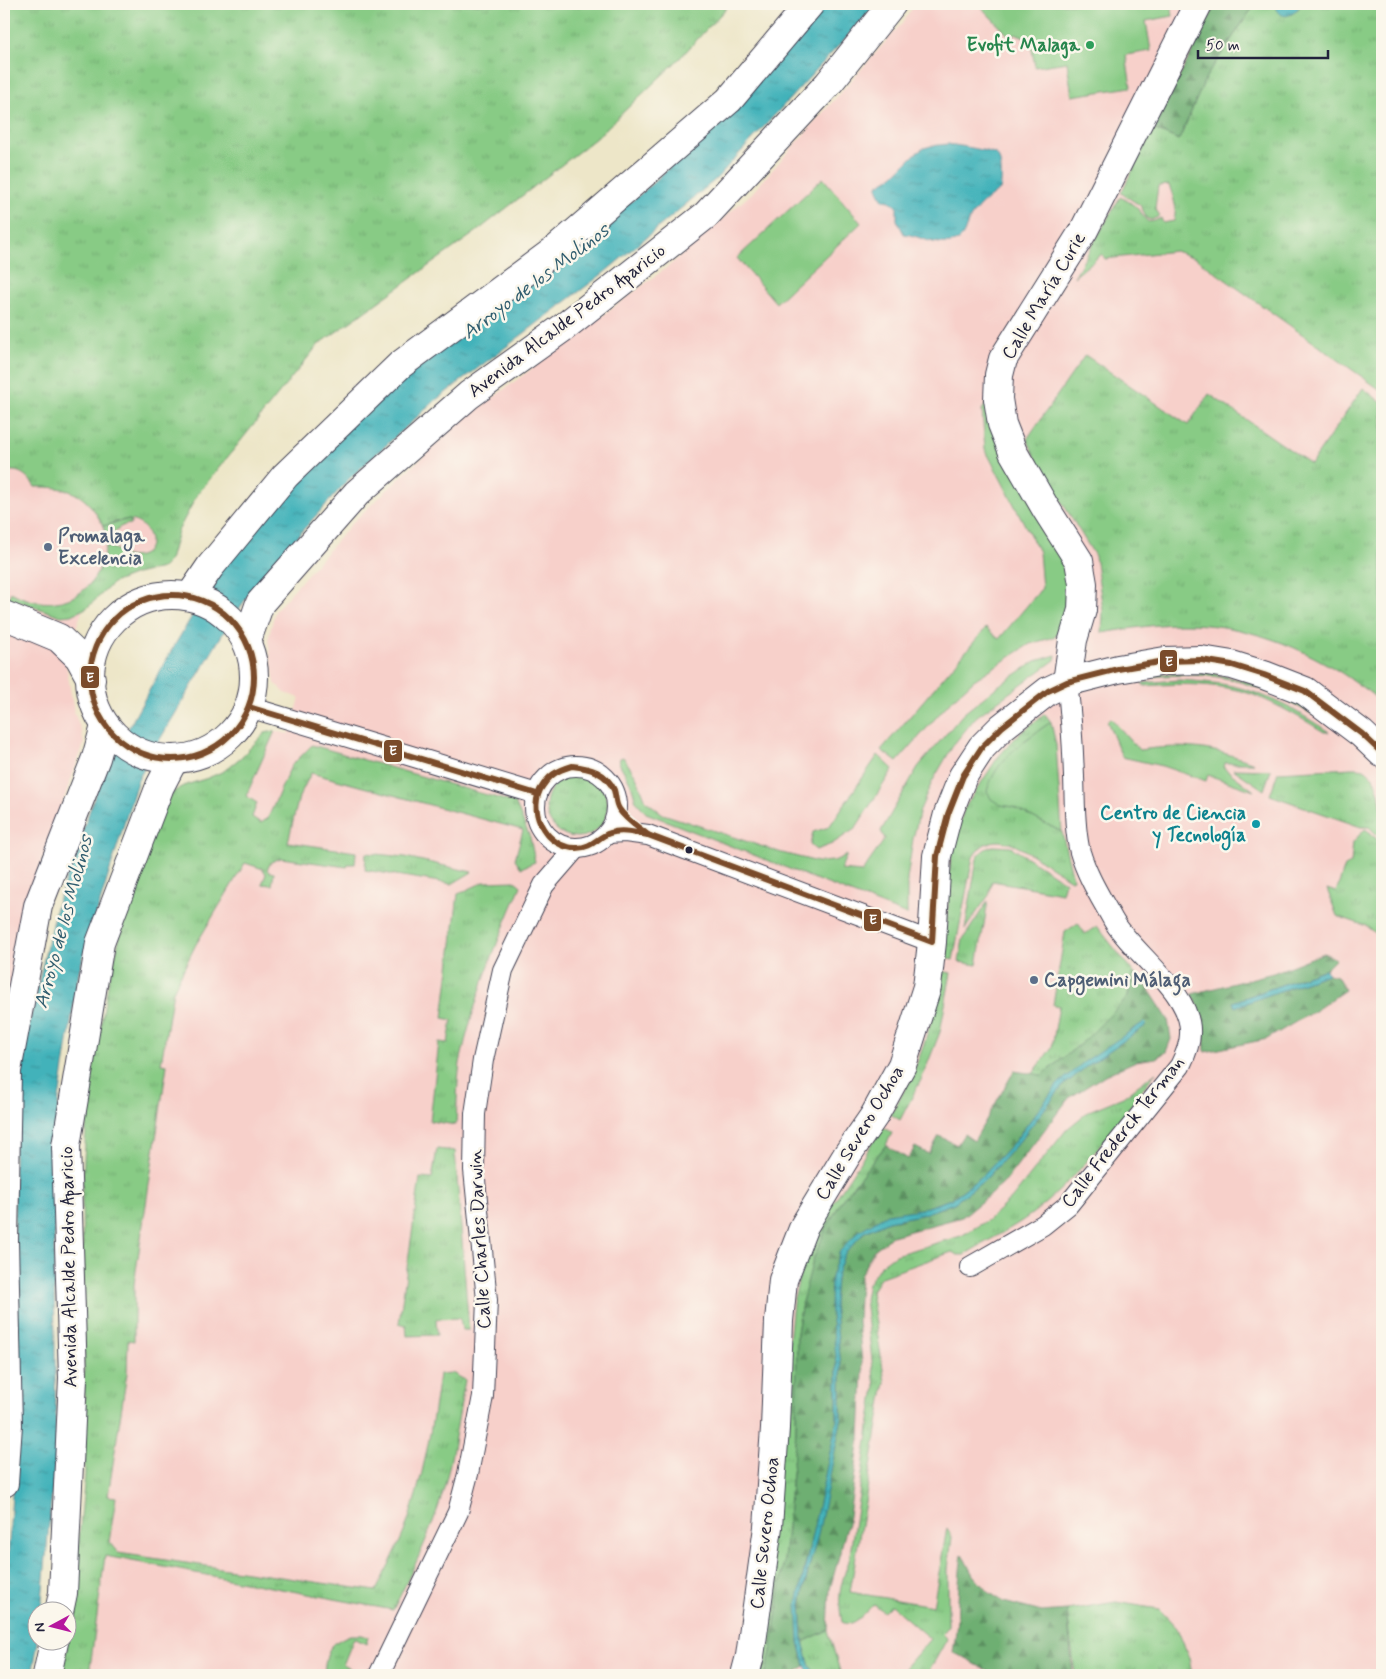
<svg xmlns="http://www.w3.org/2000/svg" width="1386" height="1679" font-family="Mynerve,sans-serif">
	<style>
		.built { fill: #f7d0ca }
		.grass { fill: url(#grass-tufts); stroke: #557660 }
		.forest { fill: url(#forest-firs); stroke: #486856 }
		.garden { fill: #88cb85; stroke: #557660 }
		.water { fill: url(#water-ripples); stroke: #326a7a }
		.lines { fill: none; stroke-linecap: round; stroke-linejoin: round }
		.street-casing { stroke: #403f50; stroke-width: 22 }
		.secondary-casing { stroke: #403f50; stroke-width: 30 }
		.street { stroke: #fff; stroke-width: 20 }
		.secondary { stroke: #fff; stroke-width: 28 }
		.bus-1-casing { stroke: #fbf7ec; stroke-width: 10 }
		.bus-1 { stroke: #7a4b2a; stroke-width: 6 }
		.leisure-dot { fill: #2e9e5b; stroke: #fbf7ec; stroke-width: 2 }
		.service-dot { fill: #5c6f8a; stroke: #fbf7ec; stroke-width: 2 }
		.culture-dot { fill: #0f9aa8; stroke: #fbf7ec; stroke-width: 2 }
		.bus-dot { fill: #22223b; stroke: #fbf7ec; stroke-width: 2 }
		.labels { text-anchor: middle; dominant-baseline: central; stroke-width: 5; stroke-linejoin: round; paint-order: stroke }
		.leisure-label { font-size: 19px; font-weight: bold; fill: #27864d; stroke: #fbf7ec; text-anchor: end }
		.street-label { font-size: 19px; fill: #22223b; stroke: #fbf7ec }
		.service-label { font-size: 19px; font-weight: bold; fill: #4e5e75; stroke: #fbf7ec; text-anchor: start }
		.culture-label { font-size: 19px; font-weight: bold; fill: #0d838f; stroke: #fbf7ec; text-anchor: end }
		.water-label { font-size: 20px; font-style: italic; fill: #2f5c6e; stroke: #fbf7ec }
		.line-badge { stroke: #fbf7ec; stroke-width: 2 }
		.badge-label { font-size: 14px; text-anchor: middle; font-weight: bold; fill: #fff }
	</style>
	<defs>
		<pattern id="grass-tufts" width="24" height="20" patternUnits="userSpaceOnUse" patternTransform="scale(1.25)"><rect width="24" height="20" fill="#88cb85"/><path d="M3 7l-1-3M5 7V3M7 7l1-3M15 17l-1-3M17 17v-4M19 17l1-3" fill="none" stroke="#75ae74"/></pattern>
		<pattern id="forest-firs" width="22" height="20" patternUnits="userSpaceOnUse" patternTransform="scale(1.25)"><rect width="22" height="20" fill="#6eaf72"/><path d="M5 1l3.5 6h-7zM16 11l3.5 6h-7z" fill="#5a8e5f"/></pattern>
		<pattern id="water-ripples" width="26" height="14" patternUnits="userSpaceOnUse" patternTransform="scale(1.25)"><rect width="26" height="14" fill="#42b2ba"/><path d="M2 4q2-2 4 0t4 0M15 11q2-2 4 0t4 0" fill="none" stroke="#379098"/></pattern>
	</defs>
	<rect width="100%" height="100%" fill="#fbf7ec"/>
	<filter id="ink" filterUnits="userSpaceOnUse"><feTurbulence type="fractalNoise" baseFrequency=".02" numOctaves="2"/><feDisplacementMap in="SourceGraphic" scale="10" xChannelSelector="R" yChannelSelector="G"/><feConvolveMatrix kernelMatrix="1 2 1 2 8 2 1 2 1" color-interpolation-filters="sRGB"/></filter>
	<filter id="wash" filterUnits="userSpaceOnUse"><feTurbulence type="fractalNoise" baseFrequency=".0096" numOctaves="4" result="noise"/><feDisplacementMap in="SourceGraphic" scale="20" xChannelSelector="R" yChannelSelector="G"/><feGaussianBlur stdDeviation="1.12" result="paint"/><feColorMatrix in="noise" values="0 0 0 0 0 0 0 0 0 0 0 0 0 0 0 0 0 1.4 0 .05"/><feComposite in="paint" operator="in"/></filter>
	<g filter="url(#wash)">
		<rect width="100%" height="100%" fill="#ede6c8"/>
		<!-- built -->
		<g class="built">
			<path d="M915,4H1382V1675H73L141,1067L246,796L275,731L289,734L300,698L285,693L275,683L268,640L275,611L354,521L458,424L670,265L752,193L903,22Z"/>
			<path d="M4,462L177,535L170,560L162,568L136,574L113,583L88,607L83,609L65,657L74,712L81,730L84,744L47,845L17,954L4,1036Z"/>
		</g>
		<!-- grass -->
		<g class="grass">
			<path d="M4,4H730L679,59L596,138L476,232L318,345L197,495L178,531L170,560L162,568L136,574L113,583L88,607L72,615L61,616L8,598L11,592C45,612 86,604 101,565C104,559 104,552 106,546C109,547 114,548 117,550C120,552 122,555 126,556C162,563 154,519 126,520C119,520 110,524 103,526C88,494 69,486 35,487C27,475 19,468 4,472Z"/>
			<path d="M1255,4H1275C1283,18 1292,19 1301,4H1382V391L1195,258L1175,251L1105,259L1102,254L1074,277L1120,197C1127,200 1133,204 1138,209C1147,220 1145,226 1161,218L1163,223L1174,221C1177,207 1174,198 1169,185L1158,186L1155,208L1160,216L1151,220L1146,218L1141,206L1121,193L1153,129L1179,140L1206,77Z"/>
			<path d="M1085,355L1188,425L1209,394L1311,464L1363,388L1382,403V704C1373,694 1363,688 1352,680C1303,646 1242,623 1181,624C1154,624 1128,629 1102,633L1103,610L1095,556L1039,465L1027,439Z"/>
			<path d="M1212,673L1249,682L1297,702L1332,726C1295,704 1254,681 1211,676C1187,674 1164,676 1141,677L1143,674Z"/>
			<path d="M1179,680C1193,681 1207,682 1221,684C1261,690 1296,710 1329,732H1324C1303,719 1282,707 1259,697C1225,683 1181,683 1145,686L1141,683Z"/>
			<path d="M1045,714L1051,722L1024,741L1001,805L1013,807L1062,832L1073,879L1071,880C1060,873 1049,866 1037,858C1017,845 990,828 973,857L953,960L943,958V956H947V948L944,947L948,908V880L952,851L964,809L998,757L1019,734Z"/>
			<path d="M275,731L246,796L257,803L252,817L261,823L268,818L291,766L312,745L515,803L530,837L535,862L521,868L515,859L523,830L311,773L299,797L288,842L356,852L355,864H348L347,867L281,858L271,862L267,870L269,872L274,873L272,885L262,884L266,874L263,869L245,863L195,946L173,991L161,1064L167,1065L134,1284V1341L128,1340L127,1373L108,1496L116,1497L109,1542L118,1553L376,1591C385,1572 396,1552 404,1532C423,1481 432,1428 439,1374L452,1373L465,1380C457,1422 452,1467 438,1508C426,1543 410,1576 393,1610L105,1556L89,1675H63L73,1605L85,1474L82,1191L88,1098L108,985L128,904L160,812L173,792L186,785L208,778L224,771L240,758L265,733Z"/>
			<path d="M1352,768C1355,768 1361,768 1364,769C1384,780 1382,821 1382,840L1369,827H1361L1270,795L1278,772Z"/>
			<path d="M1233,769L1271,770L1264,790Z"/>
			<circle cx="577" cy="806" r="31"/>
			<path d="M1365,829L1371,833L1382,845V939L1366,926L1337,916L1327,889L1336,892L1345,866L1351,863L1353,842Z"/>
			<path d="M993,846L1011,847L1065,882L1062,893L992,881L989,895L965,929L977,859C980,852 985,848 993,846Z"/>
			<path d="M366,853L405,857L472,872L452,884L365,870Z"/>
			<path d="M515,881L521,886C496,943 473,1002 460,1063C457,1083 457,1105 456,1125L430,1121L439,1042L448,1043L452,1020L443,1018L458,894L484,882Z"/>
			<path d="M988,901L977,965L959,962L963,939Z"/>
			<path d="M1078,923L1085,934L1097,926L1133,972L1128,997L1084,1041L1042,1075H1032L1052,1047L1059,1006L1053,1005L1065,932Z"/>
			<path d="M942,971L951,973L940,1032L922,1078L900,1120L890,1114C918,1073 934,1020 942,971Z"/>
			<path d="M1156,1072C1118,1122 1083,1175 1033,1213C1012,1229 986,1241 964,1255H958L952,1252L881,1277L871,1292L885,1382L850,1592L933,1606L947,1528L952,1537L948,1569V1627L942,1634L947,1639L927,1675H899L930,1639L891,1605L884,1612L874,1604C866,1611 854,1629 842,1622C837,1596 840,1586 849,1561L875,1387L865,1299L868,1284L880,1266L895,1255L961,1236L988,1220L1012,1198L1067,1129L1089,1111L1123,1097Z"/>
			<path d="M883,1127L892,1133L886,1145L844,1197L826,1228L802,1302L797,1333L796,1431L784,1560L771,1652L765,1675H755L793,1302L804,1260L819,1224Z"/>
			<path d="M437,1149L455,1151L469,1330H462L460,1318L436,1319L437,1335L407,1336L406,1325L399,1323L420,1178L432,1179Z"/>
			<path d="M1116,1602L1159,1609L1177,1628L1189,1658L1192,1675H1075L1067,1610Z"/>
			<path d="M828,1630L841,1675H816L810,1666L803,1642Z"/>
			<path d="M350,1635H362L368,1637L366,1644L354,1638L343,1665L353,1670L351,1675H324C326,1653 327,1644 350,1635Z"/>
		</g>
		<!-- forest -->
		<g class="forest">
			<path d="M1216,4H1255L1206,77L1179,140L1153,129Z"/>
			<path d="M1324,953L1336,959L1326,969L1233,1002L1235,1007L1328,974L1337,976L1345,990L1316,1010L1267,1039L1205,1052C1204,1029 1204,1015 1192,994L1273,973Z"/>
			<path d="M1133,972L1146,985L1168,1019L1171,1039L1166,1052L1156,1058L1136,1061L1105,1075L1069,1098L1002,1185L962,1217L892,1236L873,1251L860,1276L858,1321L863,1372L860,1438L848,1523L830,1589L828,1630L803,1642L801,1604L841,1421V1365L834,1305L836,1278L844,1255L863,1233L888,1221L921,1215L954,1203L985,1180L1018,1143L1062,1087L1087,1066L1146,1025L1144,1022L1058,1084L1014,1142L981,1177L951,1199L921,1209L887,1215L840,1251L831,1277L837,1365V1420L813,1534L804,1569L799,1642L805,1666L797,1671V1675H765L771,1652L784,1560L796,1431L797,1333L802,1302L813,1260L826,1228L844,1197L886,1145L908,1159L915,1147L929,1154L939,1136L957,1145L964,1134L974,1141L1014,1071L1042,1075L1084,1041L1128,997Z"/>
			<path d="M962,1554L973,1575L987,1591L1004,1602L1042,1612L1067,1610L1073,1675H995L953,1652C959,1620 957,1587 962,1554Z"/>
		</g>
		<!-- garden -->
		<g class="garden">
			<path d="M978,4H1171L1173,16L1146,21L1151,51L1126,55L1131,87L1072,96L1067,62L1035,67L1030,39L1017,34L1010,37Z"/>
			<path d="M823,178L861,223L776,303L737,258Z"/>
			<path d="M988,401L1070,564L1075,586L1067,631L1051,638L1030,644L974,680L948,704L897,762L881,750L986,628L999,639L1042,588L1039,552L985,449L982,410Z"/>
			<path d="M126,520L131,521V524C121,525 117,528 112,536L106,537L103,526Z"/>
			<path d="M1056,655L1055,660L976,717L954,744L932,782L920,810L913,839L907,879V915L646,813L636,801L631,784L619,763L620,758L623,757L636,776L646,801L663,814L782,853L818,862L834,861L847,855L840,870L862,872L885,839L881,831L918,767L963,714L998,686L1036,661Z"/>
			<path d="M1111,718L1139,750C1183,744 1212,747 1254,763H1225L1224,768L1254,791L1208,775L1206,781L1162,766L1122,757L1107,721Z"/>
			<path d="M1051,722L1056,745L1062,832L1013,807L1001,805L991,799L987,791C996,759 1025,740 1051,722Z"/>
			<path d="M878,755L893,769L855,829L832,844L816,850L810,845L813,832L829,827Z"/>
		</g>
		<!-- water -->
		<g class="water">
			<path d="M825,4H877L716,179L605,272L436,400L349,479L259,579L222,635L159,741L137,782L79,971L58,1105L54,1259L56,1448L41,1611L38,1612V1642L32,1675H4V1591L8,1559L12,1494L15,1374L14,1129L25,1041L56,907L101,778L167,658L232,549L358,414L642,193L740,101Z"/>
			<path d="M1275,4H1301C1293,17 1280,22 1275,4Z"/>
			<path d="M948,144C955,145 994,151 997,155C1002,160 1002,183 1000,190C988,198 976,208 969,220C966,226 965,234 961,238C956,243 949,244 942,243C928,243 917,235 904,234L897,220V207L890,201L883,200L878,190V185L893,176L915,154L924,148L931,146Z"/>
			<path d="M1326,969L1328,974L1235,1007L1233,1002Z"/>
			<path d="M1144,1022L1147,1025L1087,1066L1062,1087L1018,1143L985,1180L954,1203L921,1215L888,1221L863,1233L844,1255L836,1278L834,1305L841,1365V1421L818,1535L808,1571L801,1604L803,1642L810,1666L816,1675H810L805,1666L799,1642L797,1604L837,1420V1365L830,1305L831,1277L840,1251L859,1231L887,1214L921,1209L951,1199L981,1177L1014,1142L1058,1084L1084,1062Z"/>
		</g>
	</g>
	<g filter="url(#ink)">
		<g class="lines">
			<defs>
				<g id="street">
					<path d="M249,707L537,794"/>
					<circle cx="576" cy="807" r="41"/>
					<path d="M608,833L625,832L648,835L932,942"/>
					<path d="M970,1267L1043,1225L1068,1205L1180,1066C1185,1056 1190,1045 1190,1034C1193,993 1132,953 1113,920C1101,898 1087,876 1080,852C1074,828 1075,801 1074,777C1073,745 1071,714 1067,682"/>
					<path d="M379,1675L458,1512L468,1474L483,1396L487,1300L474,1170L475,1114L483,1060L503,970L544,885L576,848"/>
				</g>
				<g id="secondary">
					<circle cx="172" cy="677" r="82"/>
					<path d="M191,595L210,567L285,476L400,365L555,250L729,100L810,4"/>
					<path d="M4,615L59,638L79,657L91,679"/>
					<path d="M247,640L260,603L357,493L469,395L564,327L706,215L828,84L892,4"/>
					<path d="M1067,682L1073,640L1082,610L1083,584L1079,561L1046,509L1013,452L1002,424L998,399L999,375L1003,359L1084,230L1198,4"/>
					<path d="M4,1483L8,1425L4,1241L7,1071L38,906L96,758L105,726"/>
					<path d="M59,1612L63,1593L73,1378L66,1146L100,943L160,786L174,759"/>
					<path d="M47,1675L54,1642"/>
					<path d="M745,1675L750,1656L768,1527L775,1428L779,1321L783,1280L804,1226L847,1155L874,1116L902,1065L927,987L932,942L937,856L948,814L963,776L982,747L1002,727L1048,691L1067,682L1118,669L1165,661L1201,660L1232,665L1264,675L1305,691L1362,734L1382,753"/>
				</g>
			</defs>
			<!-- street casing -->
			<use href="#street" class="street-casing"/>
			<!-- secondary casing -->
			<use href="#secondary" class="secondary-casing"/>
			<!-- street -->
			<use href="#street" class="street"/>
			<!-- secondary -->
			<use href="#secondary" class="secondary"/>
			<defs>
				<g id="bus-1">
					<circle cx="172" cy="677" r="82"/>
					<path d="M249,707L537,794"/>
					<path d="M572,766C590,768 606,772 614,790C616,796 615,803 619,809C626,820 638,827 648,835C636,833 622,829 610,833C597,837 593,848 576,848C548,848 528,815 540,790C549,775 556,771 572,766Z"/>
					<path d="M648,835L932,942L937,856L948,814L963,776L982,747L1002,727L1048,691L1067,682L1118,669L1165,661L1201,660L1232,665L1264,675L1305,691L1362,734L1382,753"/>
				</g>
			</defs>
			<!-- bus-1 casing -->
			<use href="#bus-1" class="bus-1-casing"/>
			<!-- bus-1 -->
			<use href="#bus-1" class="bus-1"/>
		</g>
	</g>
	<!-- markers -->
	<circle class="leisure-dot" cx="1090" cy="45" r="5"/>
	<g class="service-dot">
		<circle cx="48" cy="547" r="5"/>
		<circle cx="1034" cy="980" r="5"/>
	</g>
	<circle class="culture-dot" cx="1256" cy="824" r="5"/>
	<circle class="bus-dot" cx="689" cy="850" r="4.5"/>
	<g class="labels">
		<!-- leisure labels -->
		<g class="leisure-label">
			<text x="1080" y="45">Evofit Malaga</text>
		</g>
		<!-- street labels -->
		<g class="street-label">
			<text transform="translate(1044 296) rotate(-59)">Calle María Curie</text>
			<text transform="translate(567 321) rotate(-37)">Avenida Alcalde Pedro Aparicio</text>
			<text transform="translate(1123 1132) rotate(-52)">Calle Frederck Terman</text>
			<text transform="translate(860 1133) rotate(-59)">Calle Severo Ochoa</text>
			<text transform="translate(480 1239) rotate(-93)">Calle Charles Darwin</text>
			<text transform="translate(69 1267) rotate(-91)">Avenida Alcalde Pedro Aparicio</text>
			<text transform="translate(765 1533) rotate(-84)">Calle Severo Ochoa</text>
		</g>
		<!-- service labels -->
		<g class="service-label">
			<text x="58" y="536">Promalaga<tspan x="58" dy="22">Excelencia</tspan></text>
			<text x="1044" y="980">Capgemini Málaga</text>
		</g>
		<!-- culture labels -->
		<g class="culture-label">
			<text x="1246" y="813">Centro de Ciencia<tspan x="1246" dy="22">y Tecnología</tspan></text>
		</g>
		<!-- water labels -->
		<g class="water-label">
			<text transform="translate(536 282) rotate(-37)">Arroyo de los Molinos</text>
			<text transform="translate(64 922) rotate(-75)">Arroyo de los Molinos</text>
		</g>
	</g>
	<g class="line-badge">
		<rect x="1159" y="649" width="19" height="24" rx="5" fill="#7a4b2a"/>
		<rect x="80" y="665" width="20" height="24" rx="5" fill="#7a4b2a"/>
		<rect x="383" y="739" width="20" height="24" rx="5" fill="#7a4b2a"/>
		<rect x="863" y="908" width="19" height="24" rx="5" fill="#7a4b2a"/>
	</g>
	<g class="badge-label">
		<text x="1169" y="666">E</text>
		<text x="90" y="682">E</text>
		<text x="393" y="755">E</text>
		<text x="873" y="924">E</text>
	</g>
	<!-- margin -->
	<rect width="1386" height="1679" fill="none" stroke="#fbf7ec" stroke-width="20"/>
	<!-- north arrow -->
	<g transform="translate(52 1626) rotate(263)"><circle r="24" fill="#fbf7ec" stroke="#a4a2a5"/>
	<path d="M0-4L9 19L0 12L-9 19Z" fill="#b5179e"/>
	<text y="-8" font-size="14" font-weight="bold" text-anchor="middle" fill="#22223b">N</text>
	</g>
	<!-- scale -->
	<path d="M1198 50v8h130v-8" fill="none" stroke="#22223b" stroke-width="2.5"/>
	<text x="1206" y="50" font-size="15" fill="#22223b" stroke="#fbf7ec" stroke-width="4" paint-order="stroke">50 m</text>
</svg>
